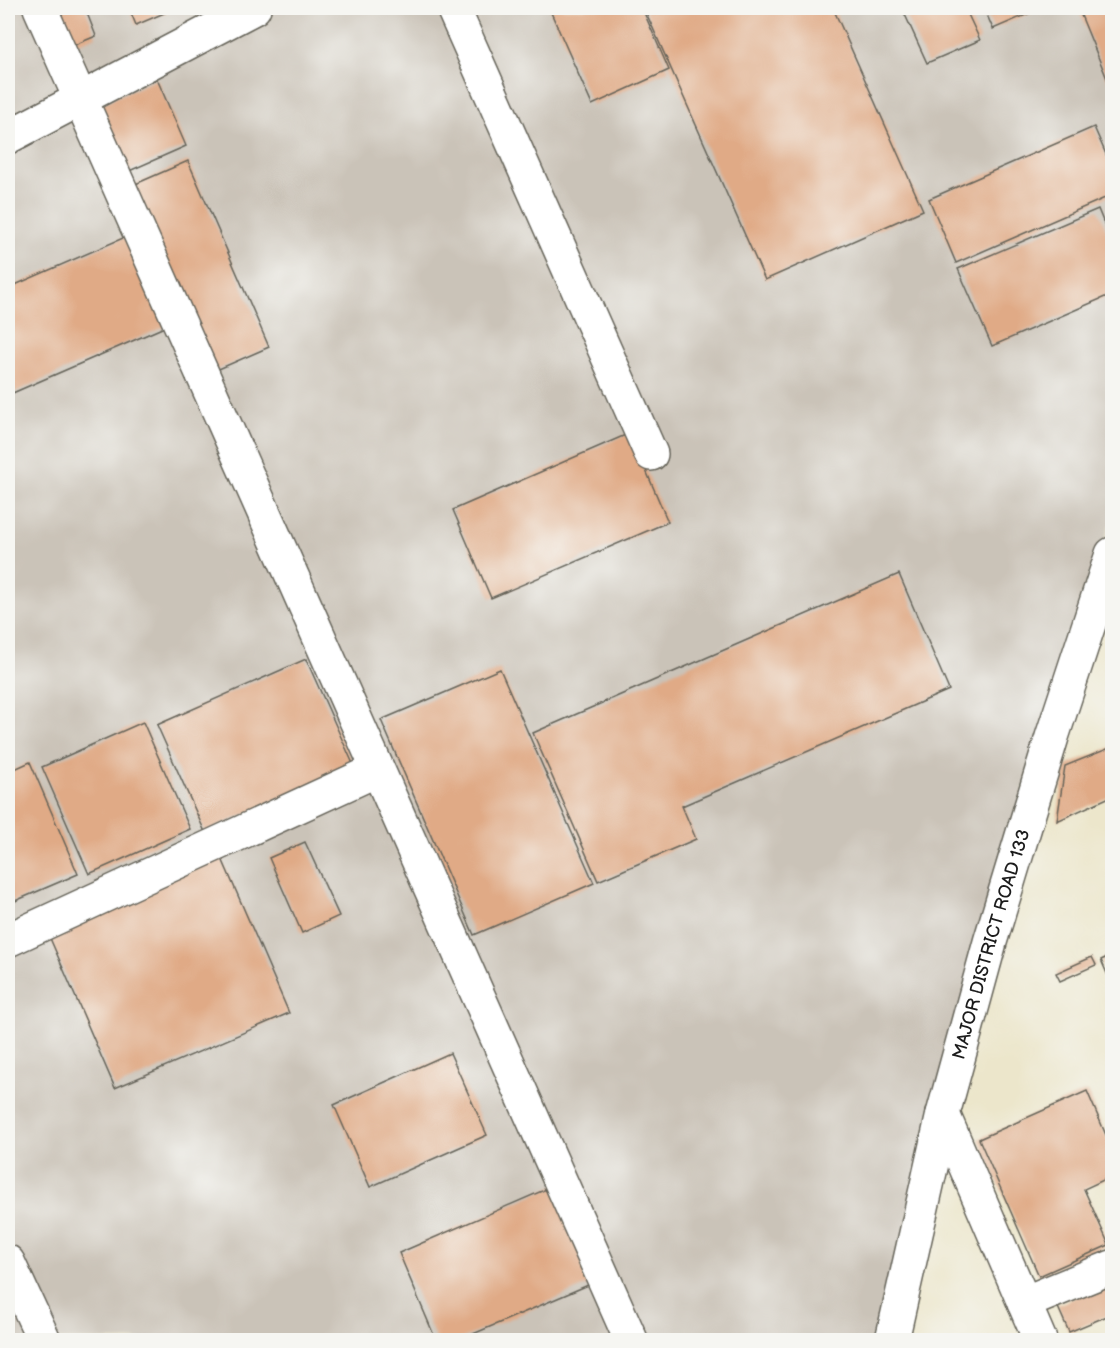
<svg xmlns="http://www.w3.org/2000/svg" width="1120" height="1348" font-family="'Balsamiq Sans',sans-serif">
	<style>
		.industrial { fill: #cac3b8 }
		.building { fill: #e0aa86 }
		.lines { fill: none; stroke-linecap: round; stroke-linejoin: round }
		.minor-casing { stroke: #656359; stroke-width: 36 }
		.major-casing { stroke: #656359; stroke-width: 36 }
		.minor { stroke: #fff; stroke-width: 33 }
		.major { stroke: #fff; stroke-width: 33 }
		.labels { text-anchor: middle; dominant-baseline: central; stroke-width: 4.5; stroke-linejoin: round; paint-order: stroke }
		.street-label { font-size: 18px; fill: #1c1c1c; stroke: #f6f6f2 }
	</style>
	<rect width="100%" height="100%" fill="#f6f6f2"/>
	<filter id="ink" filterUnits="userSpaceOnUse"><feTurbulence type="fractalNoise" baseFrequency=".0167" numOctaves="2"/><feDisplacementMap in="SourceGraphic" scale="12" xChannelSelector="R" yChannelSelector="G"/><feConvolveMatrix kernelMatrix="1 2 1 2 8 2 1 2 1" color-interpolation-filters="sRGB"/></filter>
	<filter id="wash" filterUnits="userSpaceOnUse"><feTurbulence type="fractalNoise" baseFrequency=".008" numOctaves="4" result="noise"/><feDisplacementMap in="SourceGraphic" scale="24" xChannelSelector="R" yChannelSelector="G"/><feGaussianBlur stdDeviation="1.35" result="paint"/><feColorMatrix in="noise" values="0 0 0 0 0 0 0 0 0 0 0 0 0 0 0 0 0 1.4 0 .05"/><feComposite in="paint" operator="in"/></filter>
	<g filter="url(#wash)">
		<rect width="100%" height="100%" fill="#ece6cb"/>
		<!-- industrial -->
		<path class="industrial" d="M8,8H1112V516L873,1340H8Z"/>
		<g id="blocks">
			<!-- building -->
			<g class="building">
				<path d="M70,8H85L96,36L72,46L58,12Z"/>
				<path d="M129,8H176L136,25Z"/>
				<path d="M549,8H642L669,70L592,105Z"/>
				<path d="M644,8H833L923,210L765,280Z"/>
				<path d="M902,8H965L980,40L927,63Z"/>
				<path d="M984,8H1042L993,29Z"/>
				<path d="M1078,8H1112V79L1108,81Z"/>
				<path d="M157,79L186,146L127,172L99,105Z"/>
				<path d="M1094,127L1112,168V195L956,263L929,199Z"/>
				<path d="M188,161L269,347L212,372L131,186Z"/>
				<path d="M1098,209L1112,243V294L992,346L958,269Z"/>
				<path d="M130,235L169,325L8,395V288Z"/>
				<path d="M630,433L668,522L491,598L453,510Z"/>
				<path d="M899,574L949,690L682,806L696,839L598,881L533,733Z"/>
				<path d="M306,659L354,766L205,832L157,725Z"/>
				<path d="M500,669L594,883L474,935L381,720Z"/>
				<path d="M143,722L190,829L89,874L42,767Z"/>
				<path d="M1112,747V796L1057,821L1065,766Z"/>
				<path d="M30,762L78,874L8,904V772Z"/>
				<path d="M305,842L339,916L302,933L269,858Z"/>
				<path d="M220,854L289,1013L115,1088L46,929Z"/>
				<path d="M1112,955V985L1101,960Z"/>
				<path d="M1092,957L1096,965L1060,981L1056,973Z"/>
				<path d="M450,1053L487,1135L370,1187L334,1105Z"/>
				<path d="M1087,1091L1112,1149V1176L1084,1189L1109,1245L1039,1276L979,1139Z"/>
				<path d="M558,1184L600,1280L459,1340H436L399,1253Z"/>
				<path d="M1106,1284L1112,1300V1314L1069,1332L1057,1305Z"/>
			</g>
		</g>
	</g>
	<g filter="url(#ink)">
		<use href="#blocks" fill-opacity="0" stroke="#656359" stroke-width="1.5"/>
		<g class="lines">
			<defs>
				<g id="minor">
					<path d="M40,8L631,1340"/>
					<path d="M453,8L651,454"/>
					<path d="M8,137L254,8"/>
					<path d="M8,940L377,770"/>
					<path d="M943,1114L1040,1340"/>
					<path d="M8,1262L44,1340"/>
					<path d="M1024,1303L1112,1267"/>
				</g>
				<g id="major">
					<path id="s1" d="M892,1340L943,1114L990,942L1052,737L1112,554"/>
				</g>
			</defs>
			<!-- minor casing -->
			<use href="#minor" class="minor-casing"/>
			<!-- major casing -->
			<use href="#major" class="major-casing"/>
			<!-- minor -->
			<use href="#minor" class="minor"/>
			<!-- major -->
			<use href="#major" class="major"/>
		</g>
	</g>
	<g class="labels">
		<!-- street labels -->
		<g class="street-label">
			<text stroke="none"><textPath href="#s1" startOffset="408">MAJOR DISTRICT ROAD 133</textPath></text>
		</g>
	</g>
	<!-- margin -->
	<rect width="1120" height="1348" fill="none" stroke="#f6f6f2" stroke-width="30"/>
</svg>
